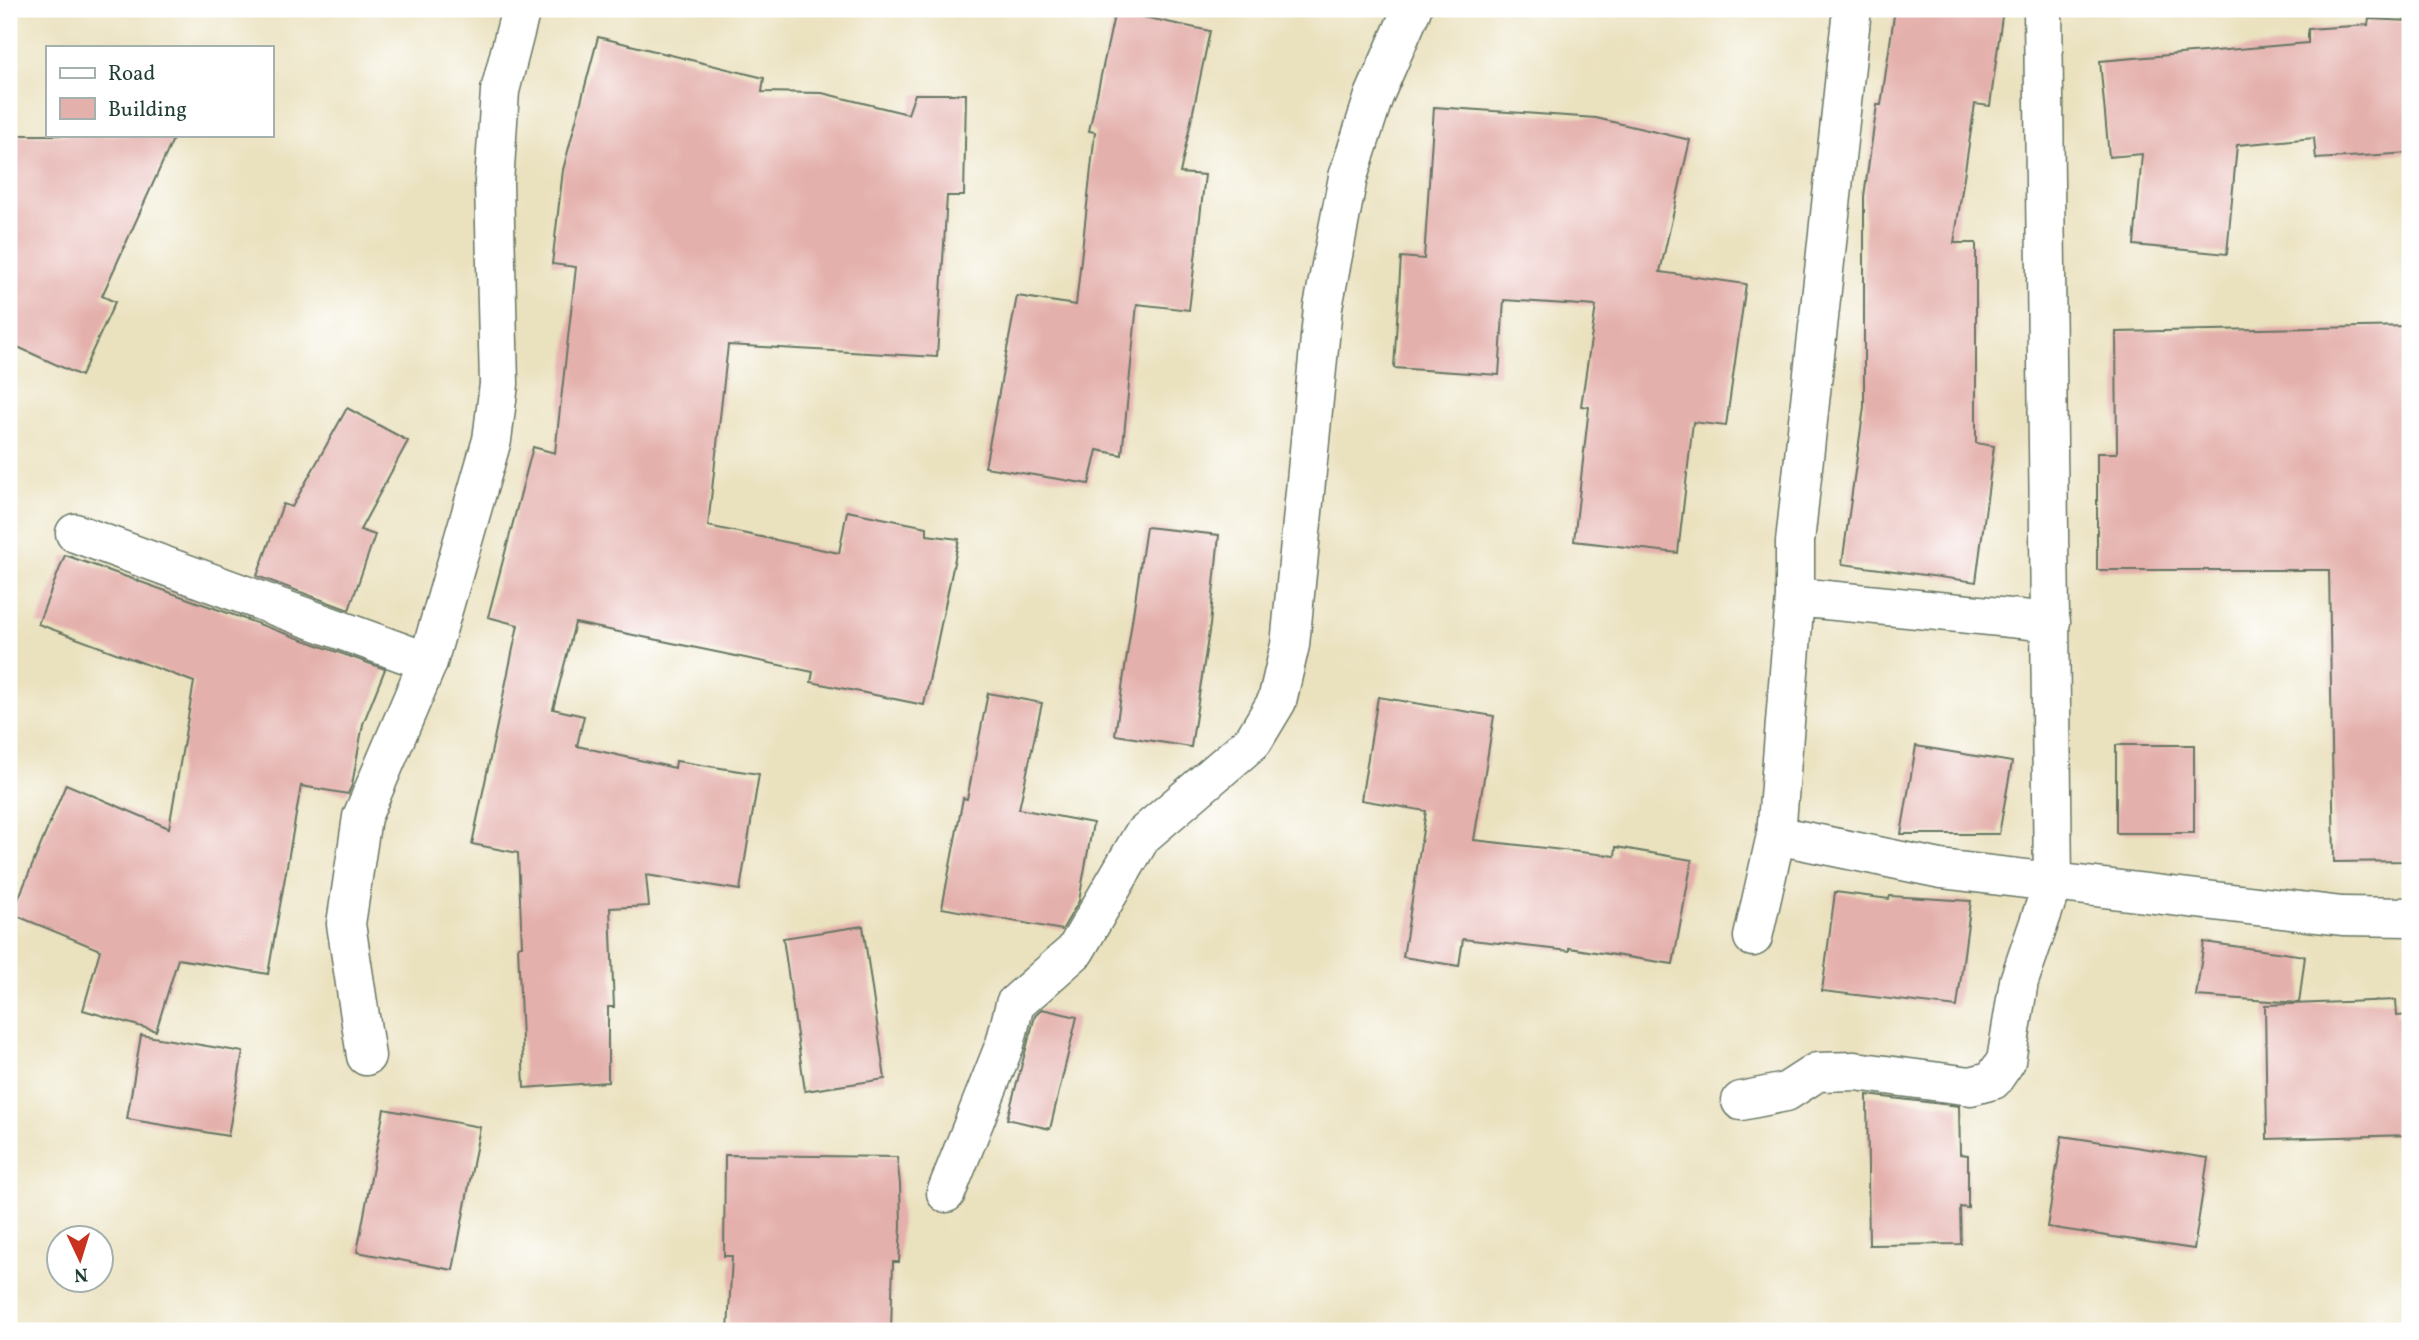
<svg xmlns="http://www.w3.org/2000/svg" width="2419" height="1340" font-family="Vollkorn,serif">
  <style>
    .building { fill: #e4b0ac }
    .lines { fill: none; stroke-linecap: round; stroke-linejoin: round }
    .minor-casing { stroke: #667664; stroke-width: 41 }
    .minor { stroke: #fff; stroke-width: 38 }
  </style>
  <rect width="100%" height="100%" fill="#fff"/>
  <filter id="ink" filterUnits="userSpaceOnUse"><feTurbulence type="fractalNoise" baseFrequency=".0143" numOctaves="2"/><feDisplacementMap in="SourceGraphic" scale="14" xChannelSelector="R" yChannelSelector="G"/><feConvolveMatrix kernelMatrix="1 2 1 2 8 2 1 2 1" color-interpolation-filters="sRGB"/></filter>
  <filter id="wash" filterUnits="userSpaceOnUse"><feTurbulence type="fractalNoise" baseFrequency=".00686" numOctaves="4" result="noise"/><feDisplacementMap in="SourceGraphic" scale="28" xChannelSelector="R" yChannelSelector="G"/><feGaussianBlur stdDeviation="1.57" result="paint"/><feColorMatrix in="noise" values="0 0 0 0 0 0 0 0 0 0 0 0 0 0 0 0 0 1.4 0 .05"/><feComposite in="paint" operator="in"/></filter>
  <g filter="url(#wash)">
    <rect width="100%" height="100%" fill="#eae1be"/>
    <g id="blocks">
      <!-- building -->
      <path class="building" d="M 1895,9 L 2003,9 L 1990,106 L 1975,104 L 1954,243 L 1976,243 L 1976,443 L 1994,446 L 1976,582 L 1842,564 L 1864,407 L 1864,196 L 1877,105 L 1881,105 Z
        M 1115,11 L 1210,31 L 1180,173 L 1205,175 L 1189,310 L 1137,304 L 1122,455 L 1097,450 L 1089,484 L 985,467 L 1017,296 L 1076,305 L 1095,132 L 1089,131 Z
        M 2369,19 L 2410,21 L 2410,153 L 2316,159 L 2314,138 L 2237,145 L 2227,254 L 2134,245 L 2142,154 L 2109,157 L 2100,61 L 2308,43 L 2308,29 L 2368,25 Z
        M 598,37 L 764,78 L 762,92 L 822,93 L 908,114 L 915,94 L 966,94 L 964,196 L 947,196 L 937,357 L 728,345 L 708,526 L 839,553 L 847,511 L 927,527 L 927,535 L 959,539 L 924,705 L 811,682 L 813,672 L 575,623 L 553,709 L 584,716 L 577,746 L 675,768 L 676,761 L 759,774 L 740,890 L 646,875 L 649,906 L 610,908 L 614,1007 L 608,1007 L 608,1082 L 524,1088 L 518,946 L 522,946 L 518,853 L 472,844 L 518,625 L 488,617 L 533,447 L 555,453 L 576,267 L 552,264 L 563,170 Z
        M 1434,107 L 1596,118 L 1690,140 L 1660,272 L 1746,284 L 1726,426 L 1693,422 L 1678,553 L 1574,541 L 1589,407 L 1581,406 L 1596,306 L 1504,300 L 1499,375 L 1394,368 L 1401,257 L 1424,259 Z
        M 9,135 L 175,135 L 102,296 L 115,302 L 81,376 L 9,343 Z
        M 2410,326 L 2410,861 L 2334,862 L 2329,570 L 2097,570 L 2097,453 L 2117,453 L 2116,332 Z
        M 347,408 L 408,441 L 360,530 L 375,535 L 349,610 L 257,576 L 283,504 L 292,507 Z
        M 1146,527 L 1219,535 L 1210,625 L 1191,747 L 1115,735 Z
        M 65,555 L 385,669 L 363,724 L 352,785 L 348,794 L 301,786 L 268,974 L 178,959 L 156,1031 L 83,1010 L 100,950 L 12,914 L 66,784 L 169,828 L 194,682 L 38,624 Z
        M 988,693 L 1042,703 L 1019,809 L 1093,823 L 1079,901 L 1062,930 L 942,908 L 963,798 L 967,799 Z
        M 1378,697 L 1494,716 L 1474,840 L 1615,856 L 1616,847 L 1692,860 L 1673,964 L 1569,948 L 1569,951 L 1463,939 L 1459,966 L 1403,957 L 1426,811 L 1361,800 Z
        M 2116,745 L 2194,745 L 2194,833 L 2116,833 Z
        M 1916,746 L 2012,762 L 1999,834 L 1901,834 Z
        M 1835,892 L 1889,899 L 1890,896 L 1971,901 L 1957,1007 L 1822,991 Z
        M 863,926 L 885,1079 L 805,1091 L 783,938 Z
        M 2204,942 L 2305,956 L 2299,1003 L 2196,996 Z
        M 2396,1000 L 2397,1016 L 2410,1015 L 2410,1135 L 2267,1139 L 2265,1005 Z
        M 1042,1009 L 1077,1017 L 1050,1129 L 1007,1119 L 1035,1016 Z
        M 141,1035 L 243,1052 L 228,1136 L 127,1119 Z
        M 1867,1095 L 1959,1106 L 1960,1154 L 1968,1155 L 1968,1208 L 1960,1207 L 1961,1244 L 1869,1245 Z
        M 384,1109 L 480,1127 L 453,1270 L 357,1252 Z
        M 2062,1136 L 2208,1158 L 2194,1249 L 2047,1227 Z
        M 725,1155 L 897,1157 L 900,1184 L 901,1226 L 899,1262 L 893,1262 L 891,1331 L 728,1331 L 732,1256 L 724,1256 Z"/>
    </g>
  </g>
  <g filter="url(#ink)">
    <use href="#blocks" fill-opacity="0" stroke="#667664" stroke-width="2"/>
    <g class="lines">
      <!-- minor casing -->
      <g class="minor-casing">
        <path id="minor" d="M 75,533 L 428,662
          M 1795,597 L 2051,622
          M 1776,835 L 1941,869 L 2342,916 L 2410,917
          M 1753,937 L 1776,835 L 1795,597 L 1795,542 L 1852,9
          M 366,1056 L 346,924 L 362,817 L 428,662 L 492,440 L 499,384 L 494,183 L 500,91 L 521,9
          M 1741,1101 L 1786,1092 L 1817,1072 L 1855,1071 L 1971,1086 L 1993,1080 L 2006,1061 L 2019,981 L 2053,882 L 2043,9
          M 946,1193 L 1005,1044 L 1015,1004 L 1075,951 L 1142,836 L 1253,741 L 1277,701 L 1290,645 L 1323,307 L 1348,177 L 1374,96 L 1412,9"/>
      </g>
      <!-- minor -->
      <use href="#minor" class="minor"/>
    </g>
  </g>
  <!-- margin -->
  <rect width="2419" height="1340" fill="none" stroke="#fff" stroke-width="35"/>
  <!-- legend -->
  <rect x="46" y="46" width="228" height="91" fill="#ffffff" stroke="#a5b1ae" stroke-width="2"/>
  <rect x="60" y="68" width="35" height="10" fill="#ffffff" stroke="#a5b1ae" stroke-width="2"/>
  <text x="108" y="80" font-size="21" fill="#1f3d34">Road</text>
  <rect x="60" y="98" width="35" height="21" fill="#e4b0ac" stroke="#a5b1ae" stroke-width="2"/>
  <text x="108" y="116" font-size="21" fill="#1f3d34">Building</text>
  <!-- north arrow -->
  <g transform="translate(80 1259) rotate(176)"><circle r="33" fill="#ffffff" stroke="#a5b1ae" stroke-width="2"/>
  <path d="M0-5L12 26L0 18L-12 26Z" fill="#c8321e"/>
  <text y="-10" font-size="19" font-weight="bold" text-anchor="middle" fill="#1f3d34">N</text>
  </g>
</svg>
